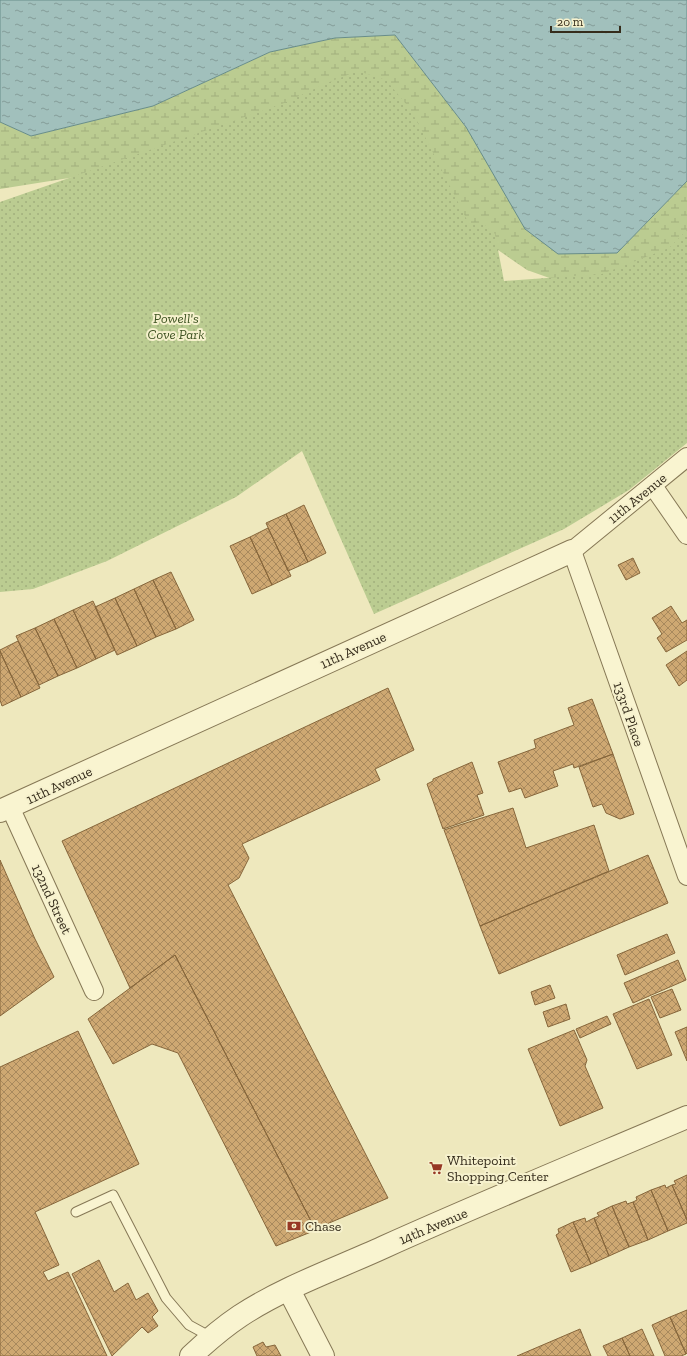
<svg xmlns="http://www.w3.org/2000/svg" width="687" height="1356" font-family="'Zilla Slab',serif">
  <style>
    .wetland { fill: url(#wetland-marsh) }
    .park { fill: url(#park-dots) }
    .water { fill: url(#water-ripples); stroke: #688d8a }
    .building { fill: url(#building-cross-hatch); stroke: #86663b }
    .lines { fill: none; stroke-linecap: round; stroke-linejoin: round }
    .service-casing { stroke: #867856; stroke-width: 11 }
    .minor-casing { stroke: #867856; stroke-width: 20 }
    .tertiary-casing { stroke: #867856; stroke-width: 24 }
    .service { stroke: #f9f4d0; stroke-width: 9 }
    .minor { stroke: #f9f4d0; stroke-width: 18 }
    .tertiary { stroke: #f9f4d0; stroke-width: 22 }
    .labels { text-anchor: middle; stroke-width: 4; stroke-linejoin: round; paint-order: stroke }
    .park-label { font-size: 14px; font-style: italic; fill: #3d5221; stroke: #f6f1cd }
    .street-label { font-size: 14px; fill: #352c1b; stroke: #f6f1cd }
    .poi-label { font-size: 14px; fill: #352c1b; stroke: #f6f1cd; text-anchor: start }
  </style>
  <defs>
    <pattern id="wetland-marsh" width="20" height="14" patternUnits="userSpaceOnUse"><rect width="20" height="14" fill="#bbcc91"/><path d="M1 5h8M5 5V1M11 12h8M15 12V8" fill="none" stroke="#a1af7c"/></pattern>
    <pattern id="park-dots" width="8" height="8" patternUnits="userSpaceOnUse"><rect width="8" height="8" fill="#bbcc91"/><path d="M2 2h.1M6 6h.1" fill="none" stroke="#a1af7c" stroke-width="1.8" stroke-linecap="round"/></pattern>
    <pattern id="water-ripples" width="26" height="14" patternUnits="userSpaceOnUse"><rect width="26" height="14" fill="#a1c0bc"/><path d="M2 4q2-2 4 0t4 0M15 11q2-2 4 0t4 0" fill="none" stroke="#849c98"/></pattern>
    <pattern id="building-cross-hatch" width="8" height="8" patternUnits="userSpaceOnUse"><rect width="8" height="8" fill="#cea872"/><path d="M0 0l8 8M0 8l8-8" fill="none" stroke="#a8895d"/></pattern>
  </defs>
  <rect width="100%" height="100%" fill="#eee8bd"/>
  <!-- wetland -->
  <path class="wetland" d="M 395,35 L 466,127 L 617,253 L 687,181 L 687,251 L 586,291 L 527,270 L 485,241 L 113,171 L 0,189 L 0,122 L 31,136 L 153,106 L 270,52 L 335,38 Z"/>
  <!-- park -->
  <path class="park" d="M 358,71 L 386,80 L 406,104 L 417,121 L 469,224 L 483,223 L 495,234 L 504,281 L 602,274 L 669,248 L 687,230 L 687,443 L 629,490 L 564,529 L 374,614 L 302,451 L 236,497 L 107,561 L 33,589 L 0,592 L 0,202 L 282,104 L 327,83 Z"/>
  <!-- water -->
  <path class="water" d="M 0,0 L 687,0 L 687,181 L 617,253 L 558,254 L 525,229 L 466,127 L 395,35 L 335,38 L 270,52 L 153,106 L 31,136 L 0,122 Z"/>
  <!-- building -->
  <path class="building" d="M 304,505 L 326,553 L 308,562 L 286,514 Z
    M 286,514 L 308,562 L 288,571 L 266,523 Z
    M 268,528 L 291,576 L 272,585 L 250,537 Z
    M 250,537 L 272,585 L 252,594 L 230,546 Z
    M 633,558 L 640,573 L 626,580 L 618,565 Z
    M 171,572 L 194,620 L 176,629 L 153,580 Z
    M 153,580 L 176,629 L 156,637 L 134,589 Z
    M 134,589 L 156,637 L 137,646 L 115,598 Z
    M 115,598 L 137,646 L 117,655 L 95,607 Z
    M 93,601 L 115,650 L 96,659 L 73,610 Z
    M 671,606 L 682,623 L 687,620 L 687,640 L 666,652 L 657,638 L 662,634 L 652,618 Z
    M 73,610 L 96,659 L 77,668 L 54,619 Z
    M 54,619 L 77,668 L 58,676 L 35,628 Z
    M 35,628 L 58,676 L 39,685 L 16,636 Z
    M 18,641 L 40,688 L 21,697 L 0,651 L 0,650 Z
    M 0,651 L 21,697 L 2,706 L 0,700 Z
    M 687,651 L 687,680 L 679,686 L 666,665 Z
    M 388,688 L 414,750 L 375,769 L 380,780 L 242,844 L 249,858 L 239,878 L 228,885 L 388,1198 L 315,1229 L 175,955 L 130,988 L 62,841 Z
    M 592,699 L 613,754 L 574,768 L 573,764 L 553,771 L 558,786 L 525,798 L 521,788 L 509,792 L 498,762 L 536,748 L 534,740 L 574,725 L 568,708 Z
    M 613,754 L 634,814 L 620,819 L 606,813 L 602,804 L 593,807 L 579,767 Z
    M 472,762 L 483,793 L 477,795 L 484,815 L 443,829 L 427,784 L 433,781 L 433,779 Z
    M 513,808 L 526,848 L 594,825 L 609,871 L 480,926 L 444,830 Z
    M 648,855 L 668,903 L 499,974 L 480,926 Z
    M 0,860 L 35,939 L 54,977 L 0,1016 Z
    M 667,934 L 675,953 L 625,975 L 617,955 Z
    M 175,955 L 315,1229 L 316,1230 L 276,1246 L 178,1053 L 152,1044 L 113,1064 L 88,1019 Z
    M 678,960 L 686,980 L 633,1003 L 624,983 Z
    M 550,985 L 555,998 L 535,1005 L 531,992 Z
    M 672,989 L 681,1010 L 660,1018 L 651,997 Z
    M 649,999 L 672,1055 L 637,1069 L 613,1014 Z
    M 566,1004 L 570,1019 L 548,1027 L 543,1012 Z
    M 607,1016 L 611,1024 L 580,1038 L 576,1029 Z
    M 687,1027 L 687,1061 L 675,1032 Z
    M 574,1030 L 587,1060 L 585,1066 L 603,1108 L 560,1126 L 528,1049 Z
    M 78,1031 L 139,1164 L 35,1212 L 59,1265 L 43,1272 L 48,1281 L 68,1272 L 107,1356 L 0,1356 L 0,1067 Z
    M 687,1175 L 687,1220 L 672,1185 L 676,1184 L 674,1181 Z
    M 665,1185 L 666,1188 L 672,1185 L 687,1220 L 687,1223 L 668,1231 L 651,1190 Z
    M 651,1190 L 668,1231 L 648,1240 L 633,1202 L 637,1200 L 636,1197 Z
    M 626,1201 L 627,1204 L 633,1202 L 648,1240 L 629,1247 L 612,1206 Z
    M 612,1206 L 629,1247 L 609,1256 L 594,1218 L 599,1216 L 597,1213 Z
    M 585,1218 L 586,1222 L 594,1218 L 609,1256 L 591,1264 L 573,1222 Z
    M 573,1222 L 591,1264 L 571,1272 L 556,1235 L 559,1233 L 558,1229 Z
    M 99,1260 L 114,1292 L 128,1283 L 136,1300 L 148,1293 L 158,1311 L 152,1317 L 158,1326 L 148,1333 L 142,1327 L 112,1356 L 72,1274 Z
    M 687,1310 L 687,1353 L 686,1354 L 670,1317 Z
    M 670,1317 L 686,1354 L 681,1356 L 665,1356 L 652,1325 Z
    M 580,1329 L 591,1356 L 517,1356 Z
    M 642,1329 L 654,1356 L 630,1356 L 622,1338 Z
    M 622,1338 L 630,1356 L 608,1356 L 603,1346 Z
    M 263,1342 L 266,1347 L 275,1345 L 281,1356 L 257,1356 L 253,1347 Z"/>
  <g class="lines">
    <!-- service casing -->
    <g class="service-casing">
      <path id="service" d="M 76,1212 L 113,1195 L 166,1298 L 189,1325 L 211,1337"/>
    </g>
    <!-- minor casing -->
    <g class="minor-casing">
      <path id="minor" d="M 687,457 L 572,551 L 687,876
        M 653,486 L 687,535
        M 10,807 L 94,991"/>
    </g>
    <!-- tertiary casing -->
    <g class="tertiary-casing">
      <path id="tertiary" d="M 0,811 L 572,551
        M 289,1290 L 323,1356
        M 191,1356 C 206,1342 222,1328 240,1316 C 284,1287 336,1269 384,1247 C 484,1202 586,1160 687,1117"/>
    </g>
    <!-- service -->
    <use href="#service" class="service"/>
    <!-- minor -->
    <use href="#minor" class="minor"/>
    <!-- tertiary -->
    <use href="#tertiary" class="tertiary"/>
  </g>
  <!-- icons -->
  <defs>
    <g id="supermarket-bare" transform="scale(1.08)"><path d="M-6-5.5h2.5l.6 2H6L4.5 2H-2.5L-4.4-4H-6ZM-1.5 3.2a1.3 1.3 0 1 0 .1 0ZM3 3.2a1.3 1.3 0 1 0 .1 0Z" fill="#973825" stroke="#f6f1cd" stroke-width="2.5" paint-order="stroke"/></g>
    <g id="bank-bare" transform="scale(1.08)"><path d="M-6-4H6V4H-6ZM0-2.3a2.3 2.3 0 1 0 0 4.6a2.3 2.3 0 1 0 0-4.6Z" fill="#973825" stroke="#f6f1cd" stroke-width="2.5" paint-order="stroke"/></g>
  </defs>
  <g fill-rule="evenodd">
    <use href="#supermarket-bare" x="436" y="1168"/>
    <use href="#bank-bare" x="294" y="1226"/>
  </g>
  <g class="labels">
    <!-- park labels -->
    <g class="park-label">
      <text x="176" y="323">Powell's<tspan x="176" dy="16">Cove Park</tspan></text>
    </g>
    <!-- street labels -->
    <g class="street-label">
      <text transform="translate(637 498) rotate(-39)" y="5">11th Avenue</text>
      <text transform="translate(353 650) rotate(-24)" y="5">11th Avenue</text>
      <text transform="translate(629 714) rotate(71)" y="5">133rd Place</text>
      <text transform="translate(59 785) rotate(-25)" y="5">11th Avenue</text>
      <text transform="translate(52 899) rotate(65)" y="5">132nd Street</text>
      <text transform="translate(433 1226) rotate(-23)" y="5">14th Avenue</text>
    </g>
    <!-- poi labels -->
    <g class="poi-label">
      <text x="447" y="1165">Whitepoint<tspan x="447" dy="16">Shopping Center</tspan></text>
      <text x="305" y="1231">Chase</text>
    </g>
  </g>
  <!-- scale -->
  <path d="M551 26v6h69v-6" fill="none" stroke="#352c1b" stroke-width="2"/>
  <text x="557" y="26" font-size="12" fill="#352c1b" stroke="#f6f1cd" stroke-width="3" paint-order="stroke">20 m</text>
</svg>
